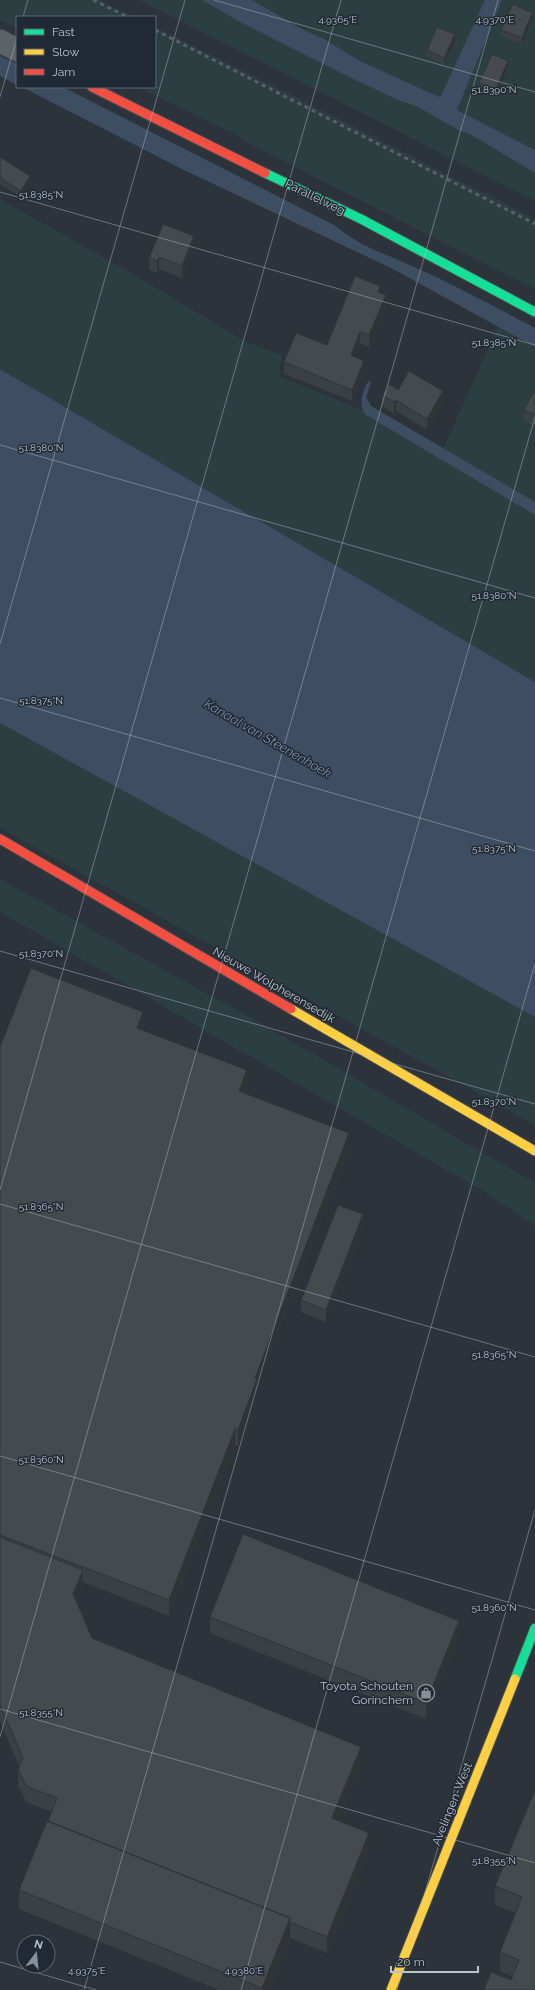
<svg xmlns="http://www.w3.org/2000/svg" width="535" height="1990" font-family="Raleway,sans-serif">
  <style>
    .green { fill: #2b3e40 }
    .water { fill: #3e4e62 }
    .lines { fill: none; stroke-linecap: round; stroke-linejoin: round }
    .street-casing { stroke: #4b4f54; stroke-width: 24 }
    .fast-casing { stroke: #4b4f54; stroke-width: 11 }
    .slow-casing { stroke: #4b4f54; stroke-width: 11 }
    .jam-casing { stroke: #4b4f54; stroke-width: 11 }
    .street { stroke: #5d6268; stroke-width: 22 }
    .fast { stroke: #16e098; stroke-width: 9 }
    .slow { stroke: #ffcf43; stroke-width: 9 }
    .jam { stroke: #f24e42; stroke-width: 9 }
    .rail { stroke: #5c6066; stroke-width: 3; stroke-dasharray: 4 4; stroke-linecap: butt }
    .wall { fill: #3b4044 }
    .shaded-wall { fill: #303437 }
    .building { fill: #454a4f; stroke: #303437 }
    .ticks { fill: none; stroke: #b8c0c9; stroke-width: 1; stroke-opacity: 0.45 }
    .labels { text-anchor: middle; stroke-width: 3; stroke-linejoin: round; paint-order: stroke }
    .street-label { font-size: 12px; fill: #b8c0c9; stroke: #212934 }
    .poi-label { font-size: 12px; fill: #b8c0c9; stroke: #212934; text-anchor: end }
    .water-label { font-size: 13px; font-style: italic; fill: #7c91aa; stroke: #212934 }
    .ticks-label { font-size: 10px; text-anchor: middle; fill: #b8c0c9; stroke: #212934; stroke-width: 3; stroke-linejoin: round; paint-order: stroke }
  </style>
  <rect width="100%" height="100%" fill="#2d333a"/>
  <!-- green -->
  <path class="green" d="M 0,0 L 100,0 L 134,17 L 17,17 L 17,28 L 0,20 Z
    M 139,0 L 202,0 L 351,78 L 400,101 L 416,106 L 460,131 L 468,133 L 535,173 L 535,201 Z
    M 252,0 L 535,0 L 535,150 L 360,61 L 324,39 L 304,30 Z
    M 155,27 L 304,101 L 535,219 L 535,289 L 247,143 L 237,135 L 138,87 L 155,87 Z
    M 0,199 L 128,271 L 248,343 L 282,355 L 279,376 L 362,410 L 366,415 L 535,515 L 535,682 L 0,369 Z
    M 498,327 L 535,347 L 535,502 L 443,449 Z
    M 0,723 L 535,1017 L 535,1125 L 0,828 Z
    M 0,879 L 255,1020 L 535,1183 L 535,1226 L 483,1191 L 0,912 Z"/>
  <!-- water -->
  <path class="water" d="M 202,0 L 252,0 L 304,30 L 324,39 L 360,61 L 439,97 L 441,96 L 485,0 L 502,0 L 457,110 L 535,150 L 535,173 L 468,133 L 460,131 L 416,106 L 400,101 L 351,78 L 242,23 Z
    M 0,56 L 17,64 L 17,85 L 0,76 Z
    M 22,87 L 63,87 L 336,226 C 363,249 383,252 414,267 C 455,285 495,307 535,328 L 535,347 L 393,269 L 184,170 Z
    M 0,369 L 535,682 L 535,1017 L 0,723 Z
    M 369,381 L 371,383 L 366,397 L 371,406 L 535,502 L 535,515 L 366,415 C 358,407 362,389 369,381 Z"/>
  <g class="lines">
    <!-- street casing -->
    <g class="street-casing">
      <path id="street" d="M 0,41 L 17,50"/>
    </g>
    <!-- fast casing -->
    <g class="fast-casing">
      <path id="fast" d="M 265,173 L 361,219 L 535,312
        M 515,1679 L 535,1628"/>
    </g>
    <!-- slow casing -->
    <g class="slow-casing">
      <path id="slow" d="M 291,1009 L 535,1151
        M 391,1990 L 515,1679"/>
    </g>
    <!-- jam casing -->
    <g class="jam-casing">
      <path id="jam" d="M 92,87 L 265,173
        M 0,839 L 291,1009"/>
    </g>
    <!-- street -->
    <use href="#street" class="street"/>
    <!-- fast -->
    <use href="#fast" class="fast"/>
    <!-- slow -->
    <use href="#slow" class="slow"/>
    <!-- jam -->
    <use href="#jam" class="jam"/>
    <!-- rail -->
    <path class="rail" d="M 93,0 L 128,17
      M 155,30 L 535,224"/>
  </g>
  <!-- wall -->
  <path class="wall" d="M 532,19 L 522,44 L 501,36 L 501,30 Z
    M 455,41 L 444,64 L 427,56 L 427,50 Z
    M 508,68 L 495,97 L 479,90 L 479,83 Z
    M 0,157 L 30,183 L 21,197 L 0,184 Z
    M 194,248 L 182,278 L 159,269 L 157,273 L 149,270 L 149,258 Z
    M 386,307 L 369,347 L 360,343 L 355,357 L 364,372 L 352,401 L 284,374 L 284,362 L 327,345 Z
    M 535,389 L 535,427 L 524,421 L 524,410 Z
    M 398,390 L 443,403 L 427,430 L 396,411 L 394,414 L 382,406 L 382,395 Z
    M 143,1028 L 142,1030 L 247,1086 L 245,1093 L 349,1149 L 257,1388 L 257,1395 L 238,1446 L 235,1445 L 169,1616 L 83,1582 L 83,1586 L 77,1601 L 92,1638 L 361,1763 L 338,1820 L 369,1849 L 327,1953 L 290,1938 L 269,1990 L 219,1990 L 19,1909 L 19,1890 L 52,1812 L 26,1802 L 18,1785 L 18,1769 L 19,1766 L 0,1721 L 0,1047 Z
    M 363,1226 L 326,1322 L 301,1312 L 301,1300 Z
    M 210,1617 L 459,1637 L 426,1719 L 210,1633 Z
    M 535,1790 L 535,1990 L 511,1980 L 512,1976 L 500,1971 L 500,1952 L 516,1913 L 495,1905 L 495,1886 Z"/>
  <!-- shaded-wall -->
  <path class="shaded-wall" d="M 532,13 L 532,19 L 522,44 L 522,38 Z
    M 455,34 L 455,41 L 444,64 L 444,58 Z
    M 508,61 L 508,68 L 495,97 L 495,91 Z
    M 30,176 L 30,183 L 21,197 L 21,191 Z
    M 194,236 L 194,248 L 182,278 L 182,266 Z
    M 159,257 L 159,269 L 157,273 L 157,261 Z
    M 380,286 L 380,298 L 378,292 Z
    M 386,295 L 386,307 L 369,347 L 369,335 Z
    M 360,332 L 360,343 L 351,367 L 351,355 Z
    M 364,361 L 364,372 L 352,401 L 352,390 Z
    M 443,391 L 443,403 L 427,430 L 427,419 Z
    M 396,400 L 396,411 L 394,414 L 394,402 Z
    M 143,1012 L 143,1028 L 137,1044 L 137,1028 Z
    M 247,1070 L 247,1086 L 239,1107 L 239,1091 Z
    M 349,1133 L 349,1149 L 257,1388 L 257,1395 L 238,1446 L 238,1430 L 255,1378 Z
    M 363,1214 L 363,1226 L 326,1322 L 326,1310 Z
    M 235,1429 L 235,1445 L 169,1616 L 169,1600 Z
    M 83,1570 L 83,1586 L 73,1610 L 73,1594 Z
    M 459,1621 L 459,1637 L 426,1719 L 426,1703 Z
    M 361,1747 L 361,1763 L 332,1834 L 332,1818 Z
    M 369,1833 L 369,1849 L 327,1953 L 327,1937 Z
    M 290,1918 L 290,1937 L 269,1990 L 262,1990 L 262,1988 Z"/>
  <!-- building -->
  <path class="building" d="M 513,4 L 532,13 L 522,38 L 501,30 Z
    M 437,27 L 455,34 L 444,58 L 427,50 Z
    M 492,54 L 508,61 L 495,91 L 479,83 Z
    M 0,157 L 30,176 L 21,191 L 0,178 Z
    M 163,224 L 194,236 L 182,266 L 159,257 L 157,261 L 149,258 Z
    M 355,276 L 380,286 L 378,292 L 386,295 L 369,335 L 360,332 L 351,355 L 364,361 L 352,390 L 284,362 L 296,333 L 327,345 Z
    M 409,371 L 443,391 L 427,419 L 396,400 L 394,402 L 382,395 L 389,384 L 398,390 Z
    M 535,389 L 535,415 L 524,410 Z
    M 31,968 L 143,1012 L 137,1028 L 247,1070 L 239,1091 L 349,1133 L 255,1378 L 257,1379 L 238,1430 L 235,1429 L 169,1600 L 0,1535 L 0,1047 Z
    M 338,1205 L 363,1214 L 326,1310 L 301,1300 Z
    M 243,1534 L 459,1621 L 426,1703 L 210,1617 Z
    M 0,1537 L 83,1570 L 73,1594 L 92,1638 L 361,1747 L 332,1818 L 369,1833 L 327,1937 L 290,1922 L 290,1918 L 48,1821 L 57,1798 L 26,1786 L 18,1769 L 23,1758 L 0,1705 Z
    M 535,1790 L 535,1990 L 484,1990 L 491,1972 L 511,1980 L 519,1960 L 500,1952 L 522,1897 L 495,1886 Z
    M 47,1821 L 290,1918 L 262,1988 L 19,1890 Z"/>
  <!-- ticks -->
  <path class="ticks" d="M 214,0 L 535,92M 23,17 L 28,0M 0,97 L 17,38M 0,192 L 535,345M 0,445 L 535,598M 0,644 L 185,0M 0,698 L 535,851M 0,951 L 535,1104M 0,1190 L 341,0M 0,1204 L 535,1357M 0,1456 L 535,1610M 0,1709 L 535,1863M 0,1737 L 498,0M 0,1962 L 96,1990M 84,1990 L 535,417M 241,1990 L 535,964M 397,1990 L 535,1510"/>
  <!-- icons -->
  <defs>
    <g id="shop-ring" transform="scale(0.9)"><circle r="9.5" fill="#212934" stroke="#878f97" stroke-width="1.5"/><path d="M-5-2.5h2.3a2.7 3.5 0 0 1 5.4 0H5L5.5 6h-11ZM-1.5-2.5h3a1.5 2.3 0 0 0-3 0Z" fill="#878f97"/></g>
  </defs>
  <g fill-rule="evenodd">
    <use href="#shop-ring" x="426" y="1693"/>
  </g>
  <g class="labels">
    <!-- street labels -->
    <g class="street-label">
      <text transform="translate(315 197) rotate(26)" y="4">Parallelweg</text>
      <text transform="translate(274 985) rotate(30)" y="4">Nieuwe Wolpherensedijk</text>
      <text transform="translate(452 1804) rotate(-68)" y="4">Avelingen-West</text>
    </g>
    <!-- poi labels -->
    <g class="poi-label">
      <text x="413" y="1690">Toyota Schouten<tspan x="413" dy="14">Gorinchem</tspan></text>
    </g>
    <!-- water labels -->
    <g class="water-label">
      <text transform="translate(268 738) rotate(30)" y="5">Kanaal van Steenenhoek</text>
    </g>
  </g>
  <g class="ticks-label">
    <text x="338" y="23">4.9365°E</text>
    <text x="495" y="23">4.9370°E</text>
    <text x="494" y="93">51.8390°N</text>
    <text x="41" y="198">51.8385°N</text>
    <text x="494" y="346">51.8385°N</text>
    <text x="41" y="451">51.8380°N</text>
    <text x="494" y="599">51.8380°N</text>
    <text x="41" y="704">51.8375°N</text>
    <text x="494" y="852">51.8375°N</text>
    <text x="41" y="957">51.8370°N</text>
    <text x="494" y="1105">51.8370°N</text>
    <text x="41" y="1210">51.8365°N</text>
    <text x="494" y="1358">51.8365°N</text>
    <text x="41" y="1463">51.8360°N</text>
    <text x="494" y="1611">51.8360°N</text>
    <text x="41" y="1716">51.8355°N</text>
    <text x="494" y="1864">51.8355°N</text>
    <text x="87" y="1974">4.9375°E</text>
    <text x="244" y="1974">4.9380°E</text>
  </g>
  <!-- legend -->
  <rect x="16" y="16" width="140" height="72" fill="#212934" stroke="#5d6570"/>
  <rect x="24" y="29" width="20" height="6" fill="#16e098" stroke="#5d6570"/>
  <text x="52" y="36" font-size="12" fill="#b8c0c9">Fast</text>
  <rect x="24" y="49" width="20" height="6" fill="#ffcf43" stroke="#5d6570"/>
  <text x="52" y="56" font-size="12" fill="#b8c0c9">Slow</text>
  <rect x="24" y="69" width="20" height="6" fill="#f24e42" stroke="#5d6570"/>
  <text x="52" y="76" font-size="12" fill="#b8c0c9">Jam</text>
  <!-- north arrow -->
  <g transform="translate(36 1954) rotate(16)"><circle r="19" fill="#212934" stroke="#5d6570"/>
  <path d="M0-3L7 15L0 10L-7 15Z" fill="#878f97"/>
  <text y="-6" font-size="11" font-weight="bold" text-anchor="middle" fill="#b8c0c9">N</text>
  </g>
  <!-- scale -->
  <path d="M391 1966v6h87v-6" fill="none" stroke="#b8c0c9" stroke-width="2"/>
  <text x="397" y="1966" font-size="12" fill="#b8c0c9" stroke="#212934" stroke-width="3" paint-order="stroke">20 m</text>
</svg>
